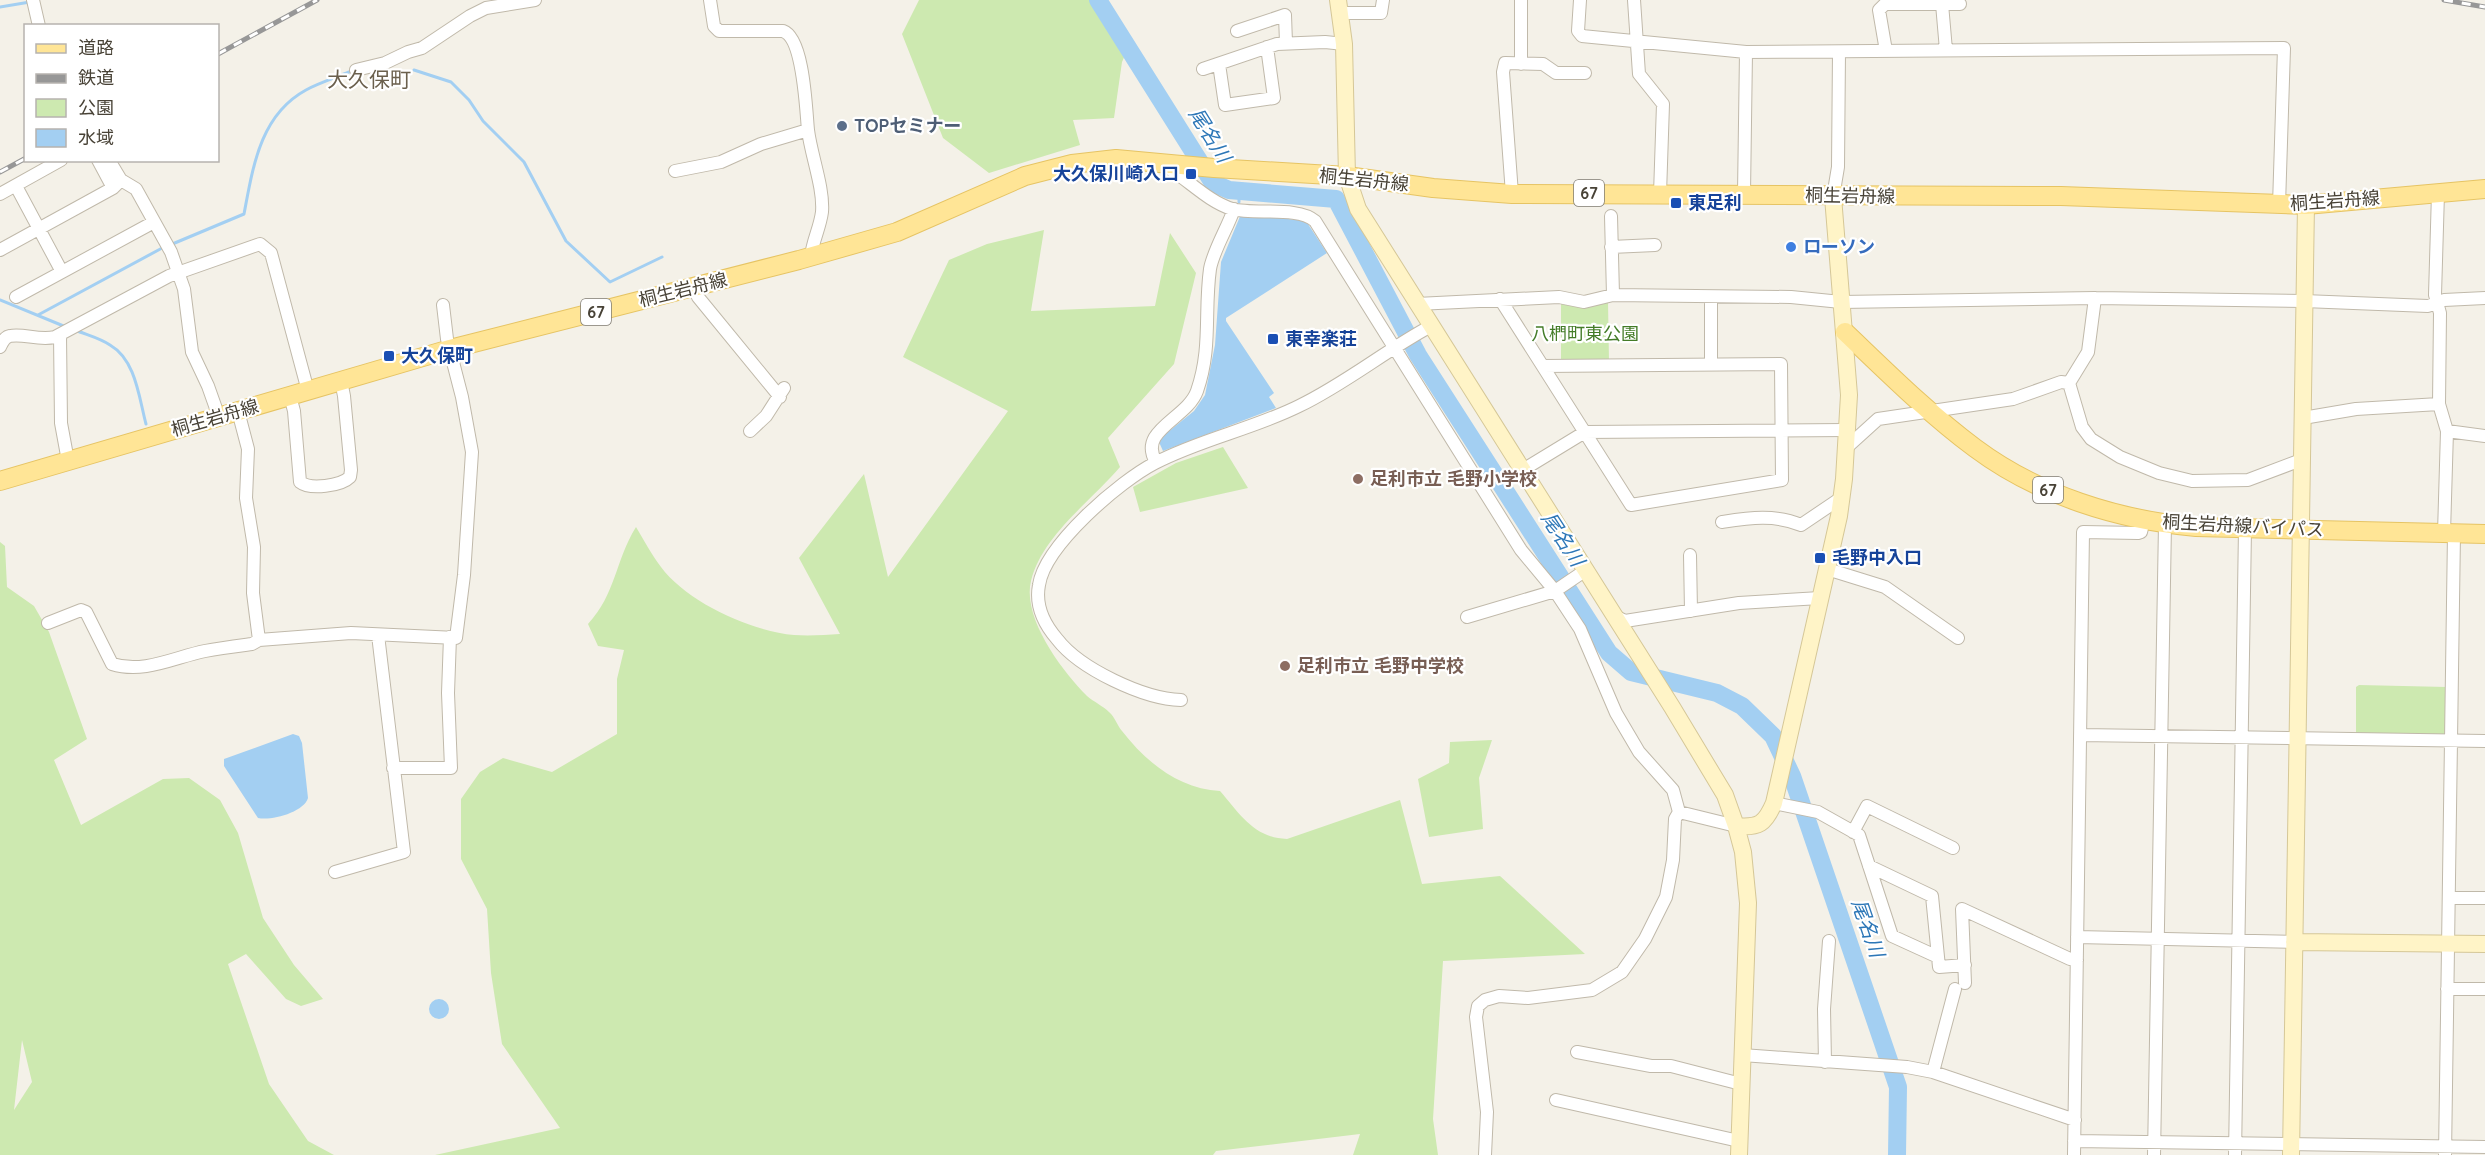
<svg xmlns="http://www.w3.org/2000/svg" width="2485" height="1155" font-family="Quicksand,'Noto Sans JP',sans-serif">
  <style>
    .green { fill: #cde9b0; fill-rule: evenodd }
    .water { fill: #a3cff2 }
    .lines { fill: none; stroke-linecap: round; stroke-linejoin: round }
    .stream { stroke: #a3cff2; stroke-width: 3 }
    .river { stroke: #a3cff2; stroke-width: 18 }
    .street-casing { stroke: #c0b9aa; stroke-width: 14 }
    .secondary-casing { stroke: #d5c797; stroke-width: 18 }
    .primary-casing { stroke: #e6c464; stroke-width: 20 }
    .street { stroke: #fff; stroke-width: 12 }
    .secondary { stroke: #fff4c7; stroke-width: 16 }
    .primary { stroke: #ffe596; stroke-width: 18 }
    .rail-casing { stroke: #979797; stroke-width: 5 }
    .rail { stroke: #fff; stroke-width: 3; stroke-dasharray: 9; stroke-linecap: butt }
    .service-dot { fill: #5c6f8a; stroke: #fff; stroke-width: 2 }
    .transit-dot { fill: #1a4fb4; stroke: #fff; stroke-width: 2 }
    .shop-dot { fill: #3f7fe0; stroke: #fff; stroke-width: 2 }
    .education-dot { fill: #8d6e63; stroke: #fff; stroke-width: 2 }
    .labels { text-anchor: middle; stroke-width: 4.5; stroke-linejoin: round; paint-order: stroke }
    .shield { fill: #fff; stroke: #7f7b72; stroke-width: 1.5 }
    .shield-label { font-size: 16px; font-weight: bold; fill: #484236 }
    .service-label { font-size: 18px; font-weight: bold; fill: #4e5e75; stroke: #fff; text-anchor: start }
    .transit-label { font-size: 18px; font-weight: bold; fill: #164399; stroke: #fff; text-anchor: start }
    .street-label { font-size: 18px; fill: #484236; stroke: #fff }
    .shop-label { font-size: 18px; font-weight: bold; fill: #366cbe; stroke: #fff; text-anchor: start }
    .park-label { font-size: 18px; fill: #447c28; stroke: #fff }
    .education-label { font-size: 18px; font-weight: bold; fill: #785e54; stroke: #fff; text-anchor: start }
    .water-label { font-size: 20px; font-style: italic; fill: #2d77b7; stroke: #fff }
    .quarter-label { font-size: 21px; fill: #6b604d; stroke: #fff }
  </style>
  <rect width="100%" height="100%" fill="#f4f1e8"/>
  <!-- green -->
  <path class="green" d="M 919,0 L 1093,0 L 1126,53 L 1122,62 L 1114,118 L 1073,120 L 1080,145 L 989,173 L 943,138 L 902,34 Z
    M 1044,230 L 1031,311 L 1155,306 L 1170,233 L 1196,273 L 1174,364 L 1108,438 L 1120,467 C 1091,501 1042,536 1031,581 C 1022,618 1062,671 1087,696 C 1094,702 1103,706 1109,712 C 1115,717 1117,725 1122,731 C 1146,762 1179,789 1220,791 C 1240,814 1254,838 1287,839 L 1400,800 L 1422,884 L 1500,876 L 1585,954 L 1443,961 L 1433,1119 L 1438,1155 L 1353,1155 L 1360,1134 L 1216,1151 L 1213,1155 L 435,1155 L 560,1128 L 502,1044 L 491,973 L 487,909 L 461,859 L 461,799 L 480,772 L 503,758 L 552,772 L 617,734 L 617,679 L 624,650 L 598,646 L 588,624 C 616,594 615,561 636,527 C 644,540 651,554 661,567 C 687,602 750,631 794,635 C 809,636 825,635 840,634 L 799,558 L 864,474 L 888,577 L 1008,411 L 903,357 L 949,260 L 987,244 Z
    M 1561,301 L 1608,301 L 1609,362 L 1561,363 Z
    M 1223,447 L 1248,488 L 1140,512 L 1133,487 L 1176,463 Z
    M 0,542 L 5,546 L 7,587 L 34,606 L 49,632 L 87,739 L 54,760 L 81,825 L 163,779 L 189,778 L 220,800 L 238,833 L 263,918 L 294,965 L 323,999 L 301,1006 L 286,999 L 246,954 L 228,964 L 269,1084 L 308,1141 L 334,1155 L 0,1155 ZM 22,1040 L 32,1082 L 14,1110 Z
    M 2359,685 L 2447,687 L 2448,732 L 2443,737 L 2356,733 L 2356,687 Z
    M 1492,740 L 1479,778 L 1483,829 L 1429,837 L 1418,779 L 1449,763 L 1450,742 Z"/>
  <!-- water -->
  <path class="water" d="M 1241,214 L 1306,221 L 1327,253 L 1226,318 L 1226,321 L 1274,393 L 1269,397 L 1276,408 L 1163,451 L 1159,442 L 1163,436 L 1194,411 L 1205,395 L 1215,345 L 1221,262 Z
    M 293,734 L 299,736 L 302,743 L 308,798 C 304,812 272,821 258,818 L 224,766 L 224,759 Z
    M429 1009a10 10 0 1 1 20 0a10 10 0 1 1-20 0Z"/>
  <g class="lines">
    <!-- stream -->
    <path class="stream" d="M 0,7 L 30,2
      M 414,70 L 451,82 L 469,100 L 483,121 L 524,162 L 566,241 L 610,282 L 662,257
      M 1239,202 L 1239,192
      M 170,245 L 244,214 C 253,167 260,115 306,90 C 319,83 335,78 349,72
      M 0,300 L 66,327
      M 38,315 L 164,247
      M 75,330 C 87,335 100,338 110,345 C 136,360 139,398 146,424"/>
    <!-- river -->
    <path class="river" d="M 1098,0 L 1213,183 L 1229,190 L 1336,199 L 1418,355 L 1609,653 L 1631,672 L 1717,693 L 1742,706 L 1773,736 L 1792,776 L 1898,1087 L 1897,1155"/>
    <!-- street casing -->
    <g class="street-casing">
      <path id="street" d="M 33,0 L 39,26
        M 710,0 L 714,26 L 719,31 L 783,31 C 804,38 806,111 808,130 C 811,155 824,188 822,212 C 820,228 812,242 811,257
        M 1521,0 L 1521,64
        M 1580,0 L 1578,31 L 1582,36 L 1746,52 L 2284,48 L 2279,205
        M 1634,0 L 1639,74 L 1663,104 L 1660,194
        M 1942,4 L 1946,50
        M 1339,13 L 1381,13 L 1383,0
        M 1237,31 L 1285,15 L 1286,43
        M 1886,51 L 1879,10 L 1885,4 L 1960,4
        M 1219,64 L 1225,105 L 1274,98 L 1267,47
        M 1203,69 L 1277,44 L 1325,42 L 1344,44
        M 356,70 L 385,63 L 408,52 L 422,48 L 470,16 L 486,8 L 535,0
        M 98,160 L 113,188
        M 109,160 L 121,180 L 136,189 L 171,252 L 184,289 L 192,352 L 208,386 L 219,417
        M 1165,166 C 1188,179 1207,201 1232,209 C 1254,215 1298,206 1315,221 L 1521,550 L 1555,591 L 1580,629 L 1616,713 L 1639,752 L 1673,790 L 1679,812 L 1675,819 L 1673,860 L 1666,897 L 1645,939 L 1622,972 L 1592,990 L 1528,998 L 1499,996 L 1485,1000 L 1478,1006 L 1476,1017 L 1487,1112 L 1485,1155
        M 675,171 L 721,162 L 761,144 L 808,130
        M 16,186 L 62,272
        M 1744,193 L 1746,52
        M 2438,193 L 2435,295 L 2440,313 L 2439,404 L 2447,431 L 2444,533
        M 0,194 L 61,160
        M 1512,194 L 1503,72 L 1505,63 L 1543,64 L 1556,73 L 1585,73
        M 1833,197 L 1838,167 L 1839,52
        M 1611,216 L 1613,295
        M 1611,247 L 1655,245
        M 0,250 L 113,188 L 121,180
        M 694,287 L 698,297 L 780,397
        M 16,297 L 154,222
        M 1711,298 L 1711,364
        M 1500,299 L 1631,505 L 1782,480 L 1781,364 L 1543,366
        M 1417,304 L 1559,297 L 1584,302 L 1613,295 L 1791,297 L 1841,302 L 2095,298 L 2304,301 L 2428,306 L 2444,300 L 2485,298
        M 60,335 L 61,423 L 68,461
        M 0,347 C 2,343 4,337 10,336 C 23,333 39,341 55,337 L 169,276 L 260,244 L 271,253 L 308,391
        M 2069,383 L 2082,427 L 2091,439 L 2120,457 L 2159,473 L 2192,481 L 2248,480 L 2301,460
        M 2069,383 L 2088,352 L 2095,298
        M 290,396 L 294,411 L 300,482 C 310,490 341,486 350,477 L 351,470 L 344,396 L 341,381
        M 238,411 L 248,449 L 246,498 L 254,547 L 253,593 L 259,640
        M 2303,418 L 2356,409 L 2439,404
        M 750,431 L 766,416 L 784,388
        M 2447,431 L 2485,436
        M 1846,448 L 1878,419 L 2013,399 L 2061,382 L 2069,383
        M 1156,462 C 1137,430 1187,419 1197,391 C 1212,348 1204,312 1210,269 C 1213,251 1228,227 1234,209
        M 1521,471 L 1585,432 L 1847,430
        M 1722,522 C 1749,518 1775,514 1801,525 L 1841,498
        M 1690,555 L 1691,611
        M 1827,569 L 1885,587 L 1958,638
        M 1467,617 L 1555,591 L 1586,570
        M 1617,617 L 1625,621 L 1739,603 L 1820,598
        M 48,623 L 81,610 L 86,612 L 112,664 C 144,674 175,657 205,651 C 221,648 237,646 252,644 L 259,640 L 351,633 L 456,638 L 464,575 L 472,452 L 462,397 L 447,339 L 443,305
        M 1181,700 C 1144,699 1080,669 1057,639 C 1044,624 1035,606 1039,585 C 1045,545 1120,481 1155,463 C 1201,439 1253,429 1299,406 C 1345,384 1386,350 1431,326
        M 2080,735 L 2485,741
        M 393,768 L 451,768 L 448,693 L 450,637
        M 1774,803 L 1818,812 L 1859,835 L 1892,936 L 1938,957
        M 1679,812 L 1736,826
        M 1853,832 L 1867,806 L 1953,848
        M 1869,866 L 1932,896 L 1939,967 L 1965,965
        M 335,872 L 404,852 L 378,635
        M 2449,898 L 2485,898
        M 2077,937 L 2294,942
        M 1965,983 L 1962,909 L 2070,959 L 2077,960
        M 2447,989 L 2485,989
        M 1577,1052 L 1651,1066 L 1671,1066 L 1741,1084
        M 1742,1055 L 1907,1067 L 1933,1072 L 2075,1120
        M 1825,1062 L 1824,1009 L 1829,941
        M 1933,1072 L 1955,989
        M 1556,1100 L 1739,1141
        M 2074,1141 L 2485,1147
        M 2074,1155 L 2083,532 L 2138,533 L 2141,532 L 2144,520
        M 2154,1155 L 2165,524
        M 2235,1155 L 2245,529
        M 2445,1155 L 2454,533"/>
    </g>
    <!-- secondary casing -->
    <g class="secondary-casing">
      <path id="secondary" d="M 1338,0 L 1344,44 L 1347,176 L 1358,209 L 1672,707 L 1725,795 L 1736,826 L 1743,852 L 1748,903 L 1739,1155
        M 1736,826 C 1759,828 1765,824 1774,803 L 1839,516 L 1844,479 L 1849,395 L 1833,197
        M 2294,942 L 2485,944
        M 2291,1155 L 2306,205"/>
    </g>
    <!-- primary casing -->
    <g class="primary-casing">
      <path id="primary" d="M 1845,332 C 1887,372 1928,413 1975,448 C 2038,495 2118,520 2196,527 L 2485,534
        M 0,481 L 450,349 L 799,260 L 897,232 L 1025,176 L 1072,164 L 1116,159 L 1214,168 L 1347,176 L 1433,188 L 1512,194 L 2061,196 L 2306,205 L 2485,189"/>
    </g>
    <!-- street -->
    <use href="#street" class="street"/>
    <!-- secondary -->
    <use href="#secondary" class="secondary"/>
    <!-- primary -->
    <use href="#primary" class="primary"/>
    <!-- rail casing -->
    <g class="rail-casing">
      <path id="rail" d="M 2444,0 L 2485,7
        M 218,54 L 317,0
        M 0,172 L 26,158"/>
    </g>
    <!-- rail -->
    <use href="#rail" class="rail"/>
  </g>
  <!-- markers -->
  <circle class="service-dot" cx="842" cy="126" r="6"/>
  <g class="transit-dot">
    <rect x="1185" y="168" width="12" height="12" rx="3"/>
    <rect x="1670" y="197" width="12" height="12" rx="3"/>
    <rect x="1267" y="333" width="12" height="12" rx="3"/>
    <rect x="383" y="350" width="12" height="12" rx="3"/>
    <rect x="1814" y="552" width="12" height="12" rx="3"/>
  </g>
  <circle class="shop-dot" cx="1791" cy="247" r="6"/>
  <g class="education-dot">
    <circle cx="1358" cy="479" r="6"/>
    <circle cx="1285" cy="666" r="6"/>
  </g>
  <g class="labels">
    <!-- shield labels -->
    <g class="shield">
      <rect x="1574" y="180" width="30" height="26" rx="4.5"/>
      <rect x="581" y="299" width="30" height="26" rx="4.5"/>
      <rect x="2033" y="477" width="30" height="26" rx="4.5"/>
    </g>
    <g class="shield-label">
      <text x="1589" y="199">67</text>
      <text x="596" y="318">67</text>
      <text x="2048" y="496">67</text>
    </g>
    <!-- service labels -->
    <g class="service-label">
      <text x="854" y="132">TOPセミナー</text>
    </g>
    <!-- transit labels -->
    <g class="transit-label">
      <text x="1179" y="180" text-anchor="end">大久保川崎入口</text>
      <text x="1688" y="209">東足利</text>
      <text x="1285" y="345">東幸楽荘</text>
      <text x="401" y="362">大久保町</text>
      <text x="1832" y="564">毛野中入口</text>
    </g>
    <!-- street labels -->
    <g class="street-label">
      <text transform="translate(1364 180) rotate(6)" y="6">桐生岩舟線</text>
      <text transform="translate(1850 196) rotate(1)" y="6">桐生岩舟線</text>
      <text transform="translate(2335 201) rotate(-4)" y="6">桐生岩舟線</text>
      <text transform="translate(683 290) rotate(-14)" y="6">桐生岩舟線</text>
      <text transform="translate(215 418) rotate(-16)" y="6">桐生岩舟線</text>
      <text transform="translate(2243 526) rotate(3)" y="6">桐生岩舟線バイパス</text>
    </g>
    <!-- shop labels -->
    <g class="shop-label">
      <text x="1803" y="253">ローソン</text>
    </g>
    <!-- park labels -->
    <g class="park-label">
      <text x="1585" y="340">八椚町東公園</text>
    </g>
    <!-- education labels -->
    <g class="education-label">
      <text x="1370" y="485">足利市立 毛野小学校</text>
      <text x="1297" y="672">足利市立 毛野中学校</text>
    </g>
    <!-- water labels -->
    <g class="water-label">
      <text transform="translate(1210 135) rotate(58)" y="7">尾名川</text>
      <text transform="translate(1563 539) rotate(57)" y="7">尾名川</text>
      <text transform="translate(1868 928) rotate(71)" y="7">尾名川</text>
    </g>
    <!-- quarter labels -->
    <g class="quarter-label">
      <text x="369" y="87">大久保町</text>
    </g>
  </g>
  <!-- legend -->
  <rect x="24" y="24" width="195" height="138" fill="#ffffff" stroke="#b6b3af" stroke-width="1.5"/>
  <rect x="36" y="44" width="30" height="9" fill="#ffe596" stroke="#b6b3af" stroke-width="1.5"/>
  <text x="78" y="54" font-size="18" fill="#484236">道路</text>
  <rect x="36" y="74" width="30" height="9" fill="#979797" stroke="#b6b3af" stroke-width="1.5"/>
  <text x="78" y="84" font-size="18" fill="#484236">鉄道</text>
  <rect x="36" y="99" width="30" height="18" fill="#cde9b0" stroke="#b6b3af" stroke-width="1.5"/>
  <text x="78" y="114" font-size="18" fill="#484236">公園</text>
  <rect x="36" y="129" width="30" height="18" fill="#a3cff2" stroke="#b6b3af" stroke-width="1.5"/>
  <text x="78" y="144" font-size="18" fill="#484236">水域</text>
</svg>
